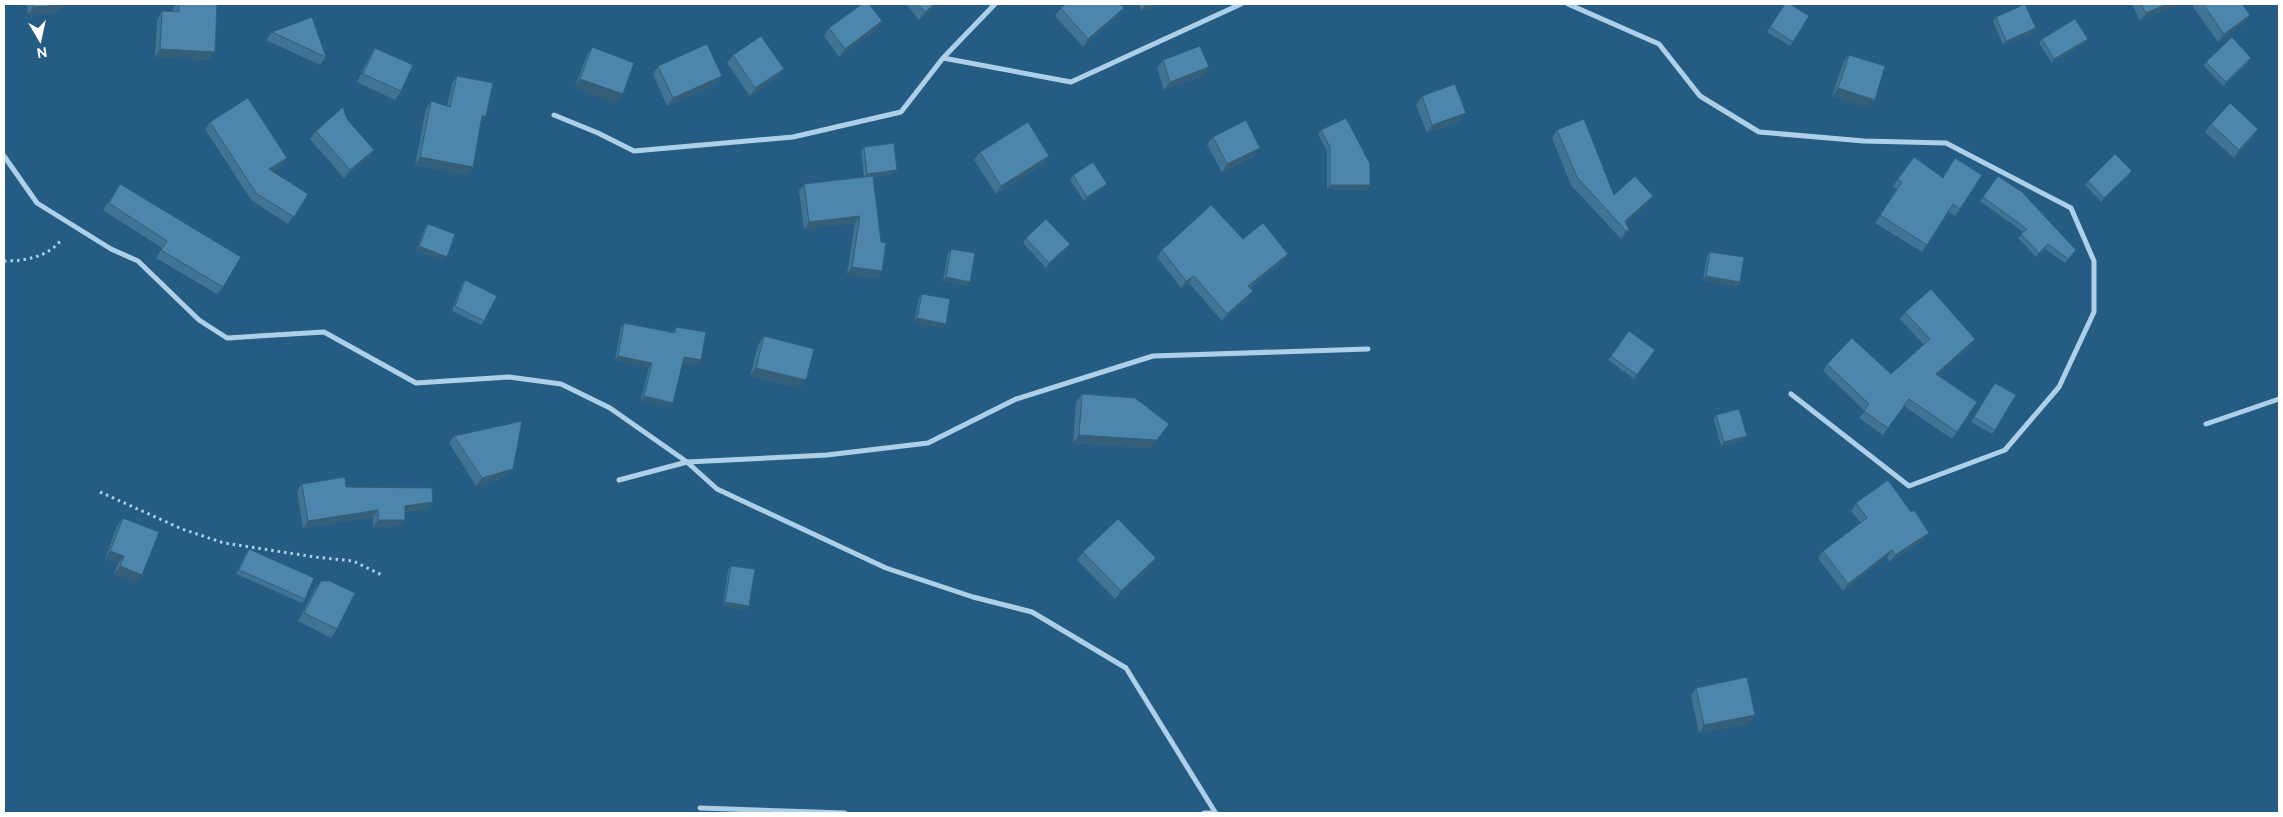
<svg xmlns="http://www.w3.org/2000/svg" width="2283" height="817" font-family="'DM Sans',sans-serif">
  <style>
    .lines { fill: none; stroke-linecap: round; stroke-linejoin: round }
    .path { stroke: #add0e8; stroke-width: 3; stroke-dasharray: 2.5 4; stroke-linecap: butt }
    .minor { stroke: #add0e8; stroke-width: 5 }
    .wall { fill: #417394 }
    .shaded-wall { fill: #355e78 }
    .building { fill: #4c86ac; stroke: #355e78 }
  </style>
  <rect width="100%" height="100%" fill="#245c84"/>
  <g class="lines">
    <!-- path -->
    <path class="path" d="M 4,261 C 25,261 48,257 61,240
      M 100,492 L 182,529 L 224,543 L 315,557 L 353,561 L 384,576"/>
    <!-- minor -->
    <path class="minor" d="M 1568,4 L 1659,44 L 1700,96 L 1759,132 L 1864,141 L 1946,143 L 2071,208 L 2094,261 L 2094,312 L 2059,387 L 2005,450 L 1909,486 L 1791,394
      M 943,58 L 1071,82 L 1241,4
      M 554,115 L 598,133 L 634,151 L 793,137 L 901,112 L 943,58 L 995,4
      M 4,156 L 37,203 L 111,249 L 138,261 L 199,320 L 227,338 L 324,332 L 416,383 L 509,377 L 561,384 L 610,408 L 687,462 L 717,489 L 886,568 L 973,597 L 1032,612 L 1126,668 L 1215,812
      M 2206,424 L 2279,399
      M 619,480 L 687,462 L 827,455 L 928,443 L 1016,399 L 1153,356 L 1368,349
      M 700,808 L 845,813
      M 1204,813 L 1216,813"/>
  </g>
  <!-- wall -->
  <path class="wall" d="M 27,4 L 64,4 L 64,5 L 59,12 L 28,15 Z
    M 174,4 L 217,4 L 209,60 L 155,57 L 157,20 L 162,11 L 173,12 Z
    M 906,4 L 939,4 L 919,20 Z
    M 1139,4 L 1167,4 L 1141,11 Z
    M 1785,4 L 1793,42 L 1790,46 L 1767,32 Z
    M 2132,4 L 2179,4 L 2140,21 Z
    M 2195,4 L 2242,4 L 2250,15 L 2244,23 L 2218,42 L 2193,7 Z
    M 1061,8 L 1118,16 L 1083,47 L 1055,16 Z
    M 1996,17 L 2036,28 L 2033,33 L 2003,45 L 1993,21 Z
    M 882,21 L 876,30 L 839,57 L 824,36 L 829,28 Z
    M 272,32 L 326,57 L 320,65 L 266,40 Z
    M 2042,39 L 2088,39 L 2085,43 L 2052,63 L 2039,43 Z
    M 592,47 L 617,103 L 575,87 L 587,55 Z
    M 375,48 L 401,91 L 395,100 L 357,82 L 370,56 Z
    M 733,55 L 778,77 L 750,96 L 727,63 Z
    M 1849,55 L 1875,100 L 1869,108 L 1832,96 L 1843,63 Z
    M 1163,60 L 1209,67 L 1203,76 L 1164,90 L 1157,68 Z
    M 2206,62 L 2249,62 L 2223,86 L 2204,66 Z
    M 658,66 L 722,76 L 716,84 L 667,106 L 653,74 Z
    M 457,76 L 481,124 L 467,175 L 415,165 L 426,109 L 431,101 L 447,106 L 452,84 Z
    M 1422,96 L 1460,121 L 1427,133 L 1416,105 Z
    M 347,119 L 374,150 L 368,158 L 344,178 L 310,139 L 316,131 Z
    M 210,122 L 282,165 L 272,171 L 308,194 L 288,224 L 251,200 L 205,129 Z
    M 2211,124 L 2258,129 L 2253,137 L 2234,158 L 2205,132 Z
    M 1321,130 L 1367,190 L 1327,189 L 1327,151 L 1318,134 Z
    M 1557,130 L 1614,195 L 1647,204 L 1626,223 L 1629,230 L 1623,238 L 1621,239 L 1571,185 L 1552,138 Z
    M 1213,137 L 1254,156 L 1222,172 L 1207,145 Z
    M 864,147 L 894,174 L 873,177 L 882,271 L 877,278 L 847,274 L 855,223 L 804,229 L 799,191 L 804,184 L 864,177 L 861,151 Z
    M 980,152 L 1049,156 L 1043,164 L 996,194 L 974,160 Z
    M 1914,157 L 1942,178 L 1955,158 L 1960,209 L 1955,216 L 1948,212 L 1922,252 L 1875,223 L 1897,189 L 1893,186 Z
    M 2132,171 L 2129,175 L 2101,202 L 2085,185 L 2088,181 Z
    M 1073,175 L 1107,184 L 1104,188 L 1084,201 L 1070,180 Z
    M 1998,176 L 2073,254 L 2065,263 L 2045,249 L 2036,257 L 2018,238 L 2023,232 L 1980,201 Z
    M 120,184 L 223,287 L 217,294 L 156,258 L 162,248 L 103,210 Z
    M 428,224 L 444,261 L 416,251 L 425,228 Z
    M 1026,238 L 1070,244 L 1067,248 L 1046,268 L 1023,243 Z
    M 1243,239 L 1288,254 L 1283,261 L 1250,288 L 1253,291 L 1248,298 L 1222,321 L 1189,283 L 1181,288 L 1157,257 L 1162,250 Z
    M 951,249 L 970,282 L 967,286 L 943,281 L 948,253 Z
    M 1710,252 L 1740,282 L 1737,286 L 1703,280 L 1707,256 Z
    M 465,280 L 484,321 L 481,325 L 452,311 L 462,284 Z
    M 922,294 L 946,324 L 943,328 L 914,322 L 919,298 Z
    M 1905,312 L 1975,339 L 1971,346 L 1938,375 L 1977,402 L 1952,439 L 1904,406 L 1883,435 L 1859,418 L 1865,411 L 1823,371 L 1827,364 L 1891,374 L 1924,345 L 1900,319 Z
    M 624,323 L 673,332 L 676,327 L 701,360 L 698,365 L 683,362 L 670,407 L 641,400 L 649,367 L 615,360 L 621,327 Z
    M 1629,331 L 1655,350 L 1634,379 L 1608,360 Z
    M 764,336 L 800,388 L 750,376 L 758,345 Z
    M 1992,387 L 1995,430 L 1992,434 L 1971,422 Z
    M 1082,394 L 1169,424 L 1151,448 L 1073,443 L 1076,402 Z
    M 1716,415 L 1744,440 L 1721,446 L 1714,420 Z
    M 454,436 L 508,476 L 476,486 L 449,443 Z
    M 302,484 L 346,487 L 433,502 L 428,509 L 405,512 L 405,520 L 400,526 L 373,527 L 373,517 L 303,528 L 297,491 Z
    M 1856,503 L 1924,540 L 1890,562 L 1887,557 L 1843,591 L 1818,558 L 1823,551 L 1861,523 L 1851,511 Z
    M 123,518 L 137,583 L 114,574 L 118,564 L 105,559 L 117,526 Z
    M 249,549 L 305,599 L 302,603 L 236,574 L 246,553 Z
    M 1083,552 L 1156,558 L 1150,567 L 1115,599 L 1077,560 Z
    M 731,566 L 746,610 L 723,606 L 728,570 Z
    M 321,581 L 337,629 L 331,638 L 298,621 L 315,589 Z
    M 1696,688 L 1755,715 L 1749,723 L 1699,733 L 1691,696 Z"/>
  <!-- shaded-wall -->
  <path class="shaded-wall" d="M 935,4 L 939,4 L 919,20 L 925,12 Z
    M 1146,4 L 1167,4 L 1141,11 Z
    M 2167,4 L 2179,4 L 2140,21 L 2146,13 Z
    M 64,5 L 59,12 L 28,15 L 33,7 Z
    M 1124,8 L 1118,16 L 1083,47 L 1088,39 Z
    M 2250,15 L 2244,23 L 2218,42 L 2224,34 Z
    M 882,21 L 876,30 L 839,57 L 845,49 Z
    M 2036,28 L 2033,33 L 2003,45 L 2006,41 Z
    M 2088,39 L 2085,43 L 2052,63 L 2054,59 Z
    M 160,49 L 215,52 L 209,60 L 155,57 Z
    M 2251,58 L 2249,62 L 2223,86 L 2226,82 Z
    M 1209,67 L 1203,76 L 1164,90 L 1170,82 Z
    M 784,69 L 778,77 L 750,96 L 755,88 Z
    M 722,76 L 716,84 L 667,106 L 673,98 Z
    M 580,79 L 623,94 L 617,103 L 575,87 Z
    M 1838,88 L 1875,100 L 1869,108 L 1832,96 Z
    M 1466,113 L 1460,121 L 1427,133 L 1432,125 Z
    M 482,116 L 486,116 L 480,125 Z
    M 2258,129 L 2253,137 L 2234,158 L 2239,150 Z
    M 1260,148 L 1254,156 L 1222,172 L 1227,164 Z
    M 374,150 L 368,158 L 344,178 L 350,170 Z
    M 1049,156 L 1043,164 L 996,194 L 1001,186 Z
    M 420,157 L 473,167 L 467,175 L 415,165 Z
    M 287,158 L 282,165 L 264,177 L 269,169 Z
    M 897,170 L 894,174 L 864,178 L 867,174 Z
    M 2132,171 L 2129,175 L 2101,202 L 2104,198 Z
    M 1107,184 L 1104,188 L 1084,201 L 1087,197 Z
    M 1330,185 L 1370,185 L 1367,190 L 1327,189 Z
    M 1653,196 L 1647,204 L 1622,227 L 1625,221 Z
    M 860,216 L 855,223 L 804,229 L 809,222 Z
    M 1629,230 L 1623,238 L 1621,239 L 1626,231 Z
    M 1070,244 L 1067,248 L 1046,268 L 1049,263 Z
    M 2048,244 L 2045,249 L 2036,257 L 2039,253 Z
    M 419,246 L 447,257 L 444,261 L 416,251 Z
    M 1288,254 L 1283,261 L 1243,293 L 1248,286 Z
    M 852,267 L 882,271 L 877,278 L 847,274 Z
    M 1194,276 L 1189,283 L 1181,288 L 1186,281 Z
    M 1706,276 L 1740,282 L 1737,286 L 1703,280 Z
    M 946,277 L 970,282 L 967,286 L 943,281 Z
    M 1253,291 L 1248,298 L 1222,321 L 1227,314 Z
    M 917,318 L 946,324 L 943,328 L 914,322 Z
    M 1975,339 L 1971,346 L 1932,381 L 1936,374 Z
    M 618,356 L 652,363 L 649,367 L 615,360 Z
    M 684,357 L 701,360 L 698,365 L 681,361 Z
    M 756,368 L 806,380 L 800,388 L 750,376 Z
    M 644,396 L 673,403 L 670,407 L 641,400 Z
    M 1169,424 L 1151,448 L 1073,443 L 1079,435 Z
    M 1747,436 L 1744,440 L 1721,446 L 1724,442 Z
    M 513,469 L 508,476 L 476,486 L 482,478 Z
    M 433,502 L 428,509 L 400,513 L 405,506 Z
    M 378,510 L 373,517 L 303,528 L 308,521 Z
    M 378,520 L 405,520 L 400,526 L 373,527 Z
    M 1929,533 L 1924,540 L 1890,562 L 1895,555 Z
    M 1892,550 L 1887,557 L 1843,591 L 1848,584 Z
    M 110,551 L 124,556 L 118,564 L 105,559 Z
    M 1156,558 L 1150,567 L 1115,599 L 1121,591 Z
    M 120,566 L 142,575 L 137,583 L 114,574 Z
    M 725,602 L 749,606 L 746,610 L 723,606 Z
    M 1755,715 L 1749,723 L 1699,733 L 1704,725 Z"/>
  <!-- building -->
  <path class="building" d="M 32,4 L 64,4 L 64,5 L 33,7 Z
    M 179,4 L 217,4 L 215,52 L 160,49 L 162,11 L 179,12 Z
    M 862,4 L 869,4 L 882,21 L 845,49 L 829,28 Z
    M 918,4 L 935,4 L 925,12 Z
    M 1066,4 L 1120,4 L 1124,8 L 1088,39 L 1061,8 Z
    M 1785,4 L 1790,4 L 1809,16 L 1793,42 L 1770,27 Z
    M 2025,4 L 2036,28 L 2006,41 L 1996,17 Z
    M 2141,4 L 2167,4 L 2146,13 Z
    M 2203,4 L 2242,4 L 2250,15 L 2224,34 Z
    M 312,17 L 326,57 L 272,32 Z
    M 2075,19 L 2088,39 L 2054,59 L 2042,39 Z
    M 761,36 L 784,69 L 755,88 L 733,55 Z
    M 2232,37 L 2251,58 L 2226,82 L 2206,62 Z
    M 707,44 L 722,76 L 673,98 L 658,66 Z
    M 1200,46 L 1209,67 L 1170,82 L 1163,60 Z
    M 592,47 L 634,63 L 623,94 L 580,79 Z
    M 375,48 L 413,65 L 401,91 L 363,74 Z
    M 1849,55 L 1885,66 L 1875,100 L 1838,88 Z
    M 457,76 L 493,83 L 486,116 L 482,116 L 473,167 L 420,157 L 431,101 L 450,107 Z
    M 1455,84 L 1466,113 L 1432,125 L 1422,96 Z
    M 248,98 L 287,158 L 269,169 L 308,194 L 294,217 L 256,193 L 210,122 Z
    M 2230,103 L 2258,129 L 2239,150 L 2211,124 Z
    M 343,107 L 347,119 L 374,150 L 350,170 L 316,131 Z
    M 1346,118 L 1370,164 L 1370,185 L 1330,185 L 1330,147 L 1321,130 Z
    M 1584,119 L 1614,195 L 1635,176 L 1653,196 L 1625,221 L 1629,230 L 1626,231 L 1577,177 L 1557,130 Z
    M 1246,120 L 1260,148 L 1227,164 L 1213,137 Z
    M 1028,122 L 1049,156 L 1001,186 L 980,152 Z
    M 894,143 L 897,170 L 867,174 L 864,147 Z
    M 2115,154 L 2132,171 L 2104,198 L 2088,181 Z
    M 1914,157 L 1943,178 L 1955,158 L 1982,175 L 1960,209 L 1953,204 L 1927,245 L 1880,215 L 1902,182 L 1898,179 Z
    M 1093,162 L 1107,184 L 1087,197 L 1073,175 Z
    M 873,176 L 881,242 L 886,243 L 882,271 L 852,267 L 860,216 L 809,222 L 804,184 Z
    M 1998,176 L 2022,192 L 2076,250 L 2068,259 L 2048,244 L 2039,253 L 2021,234 L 2027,229 L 1983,197 Z
    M 120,184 L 241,257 L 223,287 L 161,250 L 167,241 L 109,203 Z
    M 1211,205 L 1243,239 L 1263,223 L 1288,254 L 1248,286 L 1253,291 L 1227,314 L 1194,276 L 1186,281 L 1162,250 Z
    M 1046,219 L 1070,244 L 1049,263 L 1026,238 Z
    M 428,224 L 455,234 L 447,257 L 419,246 Z
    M 951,249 L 975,253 L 970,282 L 946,277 Z
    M 1710,252 L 1744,257 L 1740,282 L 1706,276 Z
    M 465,280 L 497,296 L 484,321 L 455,306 Z
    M 1931,289 L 1975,339 L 1936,374 L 1977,402 L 1957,432 L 1909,399 L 1888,428 L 1864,411 L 1869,404 L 1827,364 L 1852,338 L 1891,374 L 1930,339 L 1905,312 Z
    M 922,294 L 950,299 L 946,324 L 917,318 Z
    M 624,323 L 675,333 L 676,327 L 706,332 L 701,360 L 684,357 L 673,403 L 644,396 L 652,363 L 618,356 Z
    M 1629,331 L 1655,350 L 1637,375 L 1611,356 Z
    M 764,336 L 814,349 L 806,380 L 756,368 Z
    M 1995,383 L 2016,395 L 1995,430 L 1974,417 Z
    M 1082,394 L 1135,398 L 1169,424 L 1157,440 L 1079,435 Z
    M 1739,409 L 1747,436 L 1724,442 L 1716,415 Z
    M 522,421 L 513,469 L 482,478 L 454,436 Z
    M 345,477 L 346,487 L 432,488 L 433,502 L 405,506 L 405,520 L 378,520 L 378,510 L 308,521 L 302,484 Z
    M 1888,480 L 1911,512 L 1914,510 L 1929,533 L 1895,555 L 1892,550 L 1848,584 L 1823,551 L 1867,518 L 1856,503 Z
    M 123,518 L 159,532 L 142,575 L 120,566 L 124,556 L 110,551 Z
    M 1118,519 L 1156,558 L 1121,591 L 1083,552 Z
    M 249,549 L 314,578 L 305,599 L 239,570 Z
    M 731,566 L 755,569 L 749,606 L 725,602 Z
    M 321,581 L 330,581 L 355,593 L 337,629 L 304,613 Z
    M 1747,677 L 1755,715 L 1704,725 L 1696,688 Z"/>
  <!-- border -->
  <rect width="2283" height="817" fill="none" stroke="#ffffff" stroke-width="10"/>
  <!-- north arrow -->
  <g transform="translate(40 40) rotate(171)" stroke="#245c84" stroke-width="4" paint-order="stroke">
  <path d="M0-4L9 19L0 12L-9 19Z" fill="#ffffff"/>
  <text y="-8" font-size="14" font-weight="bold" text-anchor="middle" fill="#ffffff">N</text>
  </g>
</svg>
